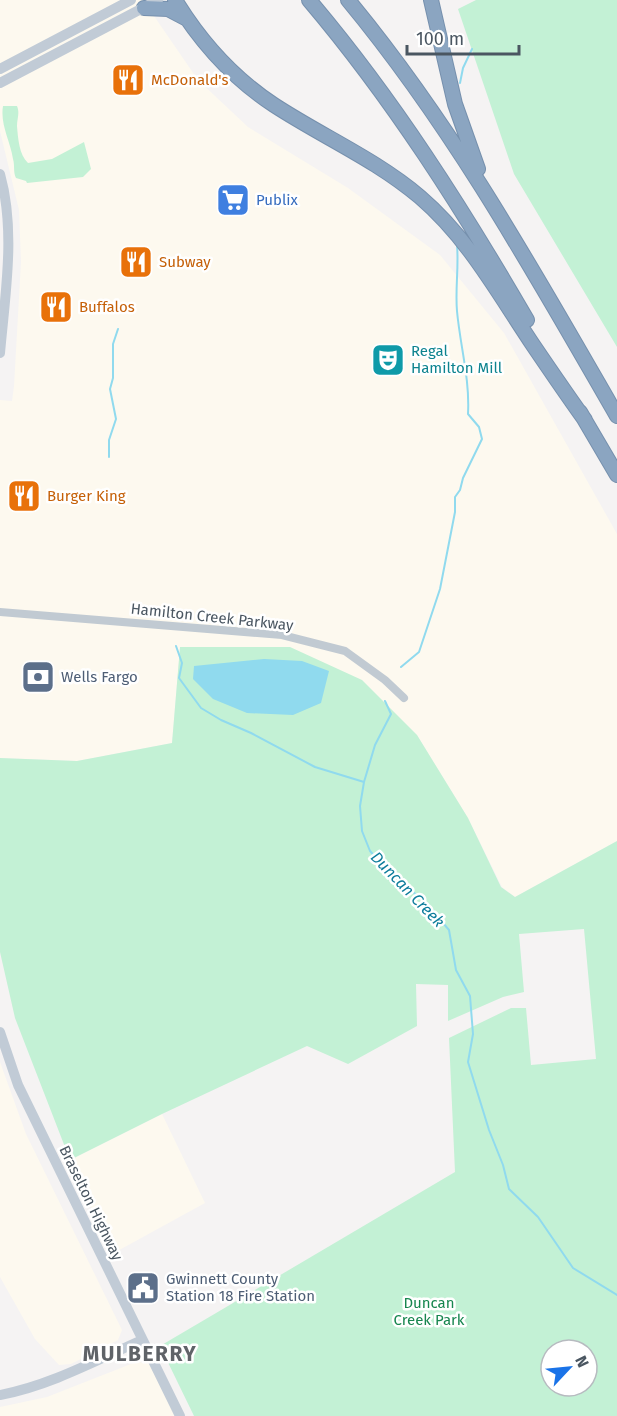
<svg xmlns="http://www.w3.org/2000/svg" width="617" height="1416" font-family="'Fira Sans',sans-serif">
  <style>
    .commercial { fill: #fdf9ef }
    .green { fill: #c3f1d5; fill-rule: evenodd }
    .water { fill: #90daee }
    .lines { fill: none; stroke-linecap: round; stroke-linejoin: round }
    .stream { stroke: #90daee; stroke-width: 2 }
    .highway-casing { stroke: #7690ad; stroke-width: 16 }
    .street { stroke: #c1cad2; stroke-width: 8 }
    .secondary { stroke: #c1cbd6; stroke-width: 10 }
    .highway { stroke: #8ba5c1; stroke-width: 14 }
    .labels { text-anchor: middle; stroke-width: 5; stroke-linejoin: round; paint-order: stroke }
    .food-label { font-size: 15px; fill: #c56008; stroke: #fff; text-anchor: start }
    .shop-label { font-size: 15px; fill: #366cbe; stroke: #fff; text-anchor: start }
    .culture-label { font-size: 15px; fill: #0d838f; stroke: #fff; text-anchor: start }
    .street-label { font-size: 15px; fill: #4a5661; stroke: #fff }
    .service-label { font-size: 15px; fill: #4e5e75; stroke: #fff; text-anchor: start }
    .park-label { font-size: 15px; fill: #17864f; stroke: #fff }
    .water-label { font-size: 16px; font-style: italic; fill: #0c7c9b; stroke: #fff }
    .district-label { font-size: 21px; font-weight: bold; letter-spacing: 1.5px; fill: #5f6368; stroke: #fff }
  </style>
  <rect width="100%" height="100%" fill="#f5f3f3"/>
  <!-- commercial -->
  <path class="commercial" d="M 0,0 L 143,0 L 198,80 L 248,127 L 348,188 L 440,255 L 504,333 L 617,534 L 617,841 L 515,897 L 502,887 L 468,818 L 417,735 L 362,680 L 180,648 L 172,743 L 77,761 L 0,758 L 0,400 L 12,401 L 14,386 L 21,262 L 19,210 L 0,131 Z
    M 0,1062 L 26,1134 L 122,1330 L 118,1340 L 71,1364 L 59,1365 L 35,1339 L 0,1277 Z
    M 162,1114 L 205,1203 L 112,1254 L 70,1160 Z
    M 136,1362 L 150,1363 L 176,1416 L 0,1416 L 0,1407 L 47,1397 Z"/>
  <!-- green -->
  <path class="green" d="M 476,0 L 617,0 L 617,347 L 514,174 L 458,9 Z
    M 3,106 L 17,106 C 20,113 17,119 17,126 C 18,138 19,155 28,163 L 52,159 L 84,142 L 91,169 L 83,177 L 27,183 L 26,181 L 16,178 C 13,172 15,166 13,159 C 10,140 0,125 3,106 Z
    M 180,647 L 290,647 L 362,680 L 417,735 L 468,818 L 501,887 L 515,897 L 617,841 L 617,1416 L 194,1416 L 160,1346 L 455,1172 L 449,1038 L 511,1008 L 526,1008 L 531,1065 L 596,1059 L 584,929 L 519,934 L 524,992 L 503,997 L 448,1021 L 448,985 L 416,984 L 417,1026 L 348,1064 L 307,1046 L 162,1114 L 70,1160 L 15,1018 L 0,952 L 0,758 L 77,761 L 172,743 ZM 551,1350 L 587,1350 L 587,1386 L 551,1386 Z"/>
  <!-- water -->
  <path class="water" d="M 264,659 L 302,661 L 329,671 L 321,703 L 293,715 L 247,713 L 213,699 L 193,679 L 194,666 Z"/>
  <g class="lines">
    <!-- stream -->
    <path class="stream" d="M 460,83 L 463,68 L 472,49
      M 109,457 L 109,440 L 116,419 L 110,389 L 113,378 L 113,344 L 118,329
      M 176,646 L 182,663 L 179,678 L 201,708 L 221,720 L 251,733 L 315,767 L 364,782
      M 401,667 L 419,652 L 440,589 L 455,512 L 455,497 L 460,490 L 463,478 L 482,439 L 479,427 L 468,414 C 470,379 460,345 457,311 C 455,289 459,267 457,245
      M 385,701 L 391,714 L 375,745 L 364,782 L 360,806 L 362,831 L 370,851 L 388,871 L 426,903 L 449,930 L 456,970 L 470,996 L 473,1034 L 468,1062 L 489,1130 L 503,1165 L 509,1189 L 538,1217 L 573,1268 L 617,1295"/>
    <!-- highway casing -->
    <g class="highway-casing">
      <path id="highway" d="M 175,0 C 200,41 233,78 274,105 C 323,137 375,159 420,197 C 469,239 498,293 533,345 C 550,370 567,395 585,420
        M 309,0 C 393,99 462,208 527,320
        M 348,0 C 454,128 534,272 617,416
        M 431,0 L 455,104 L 478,169
        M 144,8 L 168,9 L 187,19
        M 580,412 L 617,475"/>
    </g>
    <!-- street -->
    <path class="street" d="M 0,612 L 282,635 L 345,651 L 385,680 L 404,698"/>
    <!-- secondary -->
    <path class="secondary" d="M 0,69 L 131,0
      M 0,83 L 158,0
      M 0,174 C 16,231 5,295 0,353
      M 0,1032 L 18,1085 L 180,1416
      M 0,1395 C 49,1386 97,1360 142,1340"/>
    <!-- highway -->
    <use href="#highway" class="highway"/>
  </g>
  <!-- icons -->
  <defs>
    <g id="restaurant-square" transform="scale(1.725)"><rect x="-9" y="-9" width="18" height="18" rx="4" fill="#e8710a" stroke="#fff"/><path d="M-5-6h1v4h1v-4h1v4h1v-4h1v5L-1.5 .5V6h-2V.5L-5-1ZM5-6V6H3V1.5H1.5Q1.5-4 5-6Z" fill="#fff"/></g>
    <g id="supermarket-square" transform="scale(1.725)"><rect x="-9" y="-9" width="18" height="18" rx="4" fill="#3f7fe0" stroke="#fff"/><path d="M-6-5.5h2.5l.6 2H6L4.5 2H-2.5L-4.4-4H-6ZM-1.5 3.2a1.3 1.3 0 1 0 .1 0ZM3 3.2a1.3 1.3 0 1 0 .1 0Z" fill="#fff"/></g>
    <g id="theatre-square" transform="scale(1.725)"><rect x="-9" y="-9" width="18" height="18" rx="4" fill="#0f9aa8" stroke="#fff"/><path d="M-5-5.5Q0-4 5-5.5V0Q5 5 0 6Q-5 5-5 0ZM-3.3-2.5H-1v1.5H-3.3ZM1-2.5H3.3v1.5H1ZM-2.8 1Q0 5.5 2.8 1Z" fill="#fff"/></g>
    <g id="bank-square" transform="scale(1.725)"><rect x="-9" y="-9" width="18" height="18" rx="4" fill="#5c6f8a" stroke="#fff"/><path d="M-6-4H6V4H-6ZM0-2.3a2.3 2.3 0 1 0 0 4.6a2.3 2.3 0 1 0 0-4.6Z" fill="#fff"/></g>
    <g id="civic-square" transform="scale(1.725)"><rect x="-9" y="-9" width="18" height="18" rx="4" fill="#5c6f8a" stroke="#fff"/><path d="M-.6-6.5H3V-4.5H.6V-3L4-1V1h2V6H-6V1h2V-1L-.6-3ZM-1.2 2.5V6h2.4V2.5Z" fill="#fff"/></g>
  </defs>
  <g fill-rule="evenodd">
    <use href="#restaurant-square" x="128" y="80"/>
    <use href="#supermarket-square" x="233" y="200"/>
    <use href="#restaurant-square" x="136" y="262"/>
    <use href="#restaurant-square" x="56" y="307"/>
    <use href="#theatre-square" x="388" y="360"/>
    <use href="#restaurant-square" x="24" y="496"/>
    <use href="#bank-square" x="38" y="677"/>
    <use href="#civic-square" x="143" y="1288"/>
  </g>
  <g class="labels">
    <!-- food labels -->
    <g class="food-label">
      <text x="151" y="85">McDonald's</text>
      <text x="159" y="267">Subway</text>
      <text x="79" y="312">Buffalos</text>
      <text x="47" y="501">Burger King</text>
    </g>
    <!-- shop labels -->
    <g class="shop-label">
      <text x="256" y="205">Publix</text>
    </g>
    <!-- culture labels -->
    <g class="culture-label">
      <text x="411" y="356">Regal<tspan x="411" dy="17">Hamilton Mill</tspan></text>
    </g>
    <!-- street labels -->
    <g class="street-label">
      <text transform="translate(212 617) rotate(6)" y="5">Hamilton Creek Parkway</text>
      <text transform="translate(91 1203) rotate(64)" y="5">Braselton Highway</text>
    </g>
    <!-- service labels -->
    <g class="service-label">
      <text x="61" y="682">Wells Fargo</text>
      <text x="166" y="1284">Gwinnett County<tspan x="166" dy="17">Station 18 Fire Station</tspan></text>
    </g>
    <!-- park labels -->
    <g class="park-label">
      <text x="429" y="1308">Duncan<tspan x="429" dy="17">Creek Park</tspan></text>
    </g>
    <!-- water labels -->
    <g class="water-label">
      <text transform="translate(408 889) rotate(46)" y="6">Duncan Creek</text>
    </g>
    <!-- district labels -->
    <g class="district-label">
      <text x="140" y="1361">MULBERRY</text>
    </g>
  </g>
  <!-- north arrow -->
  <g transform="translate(569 1368) rotate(64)"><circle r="28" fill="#ffffff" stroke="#b7bbc0" stroke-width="1.5"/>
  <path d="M0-4.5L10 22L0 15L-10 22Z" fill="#1a73e8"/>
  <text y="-9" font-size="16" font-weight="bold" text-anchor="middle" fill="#4a5661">N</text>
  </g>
  <!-- scale -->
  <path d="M407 45v9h112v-9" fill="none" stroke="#4a5661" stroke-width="3"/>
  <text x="416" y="45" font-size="18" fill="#4a5661" stroke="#ffffff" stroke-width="4.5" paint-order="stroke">100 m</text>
</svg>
